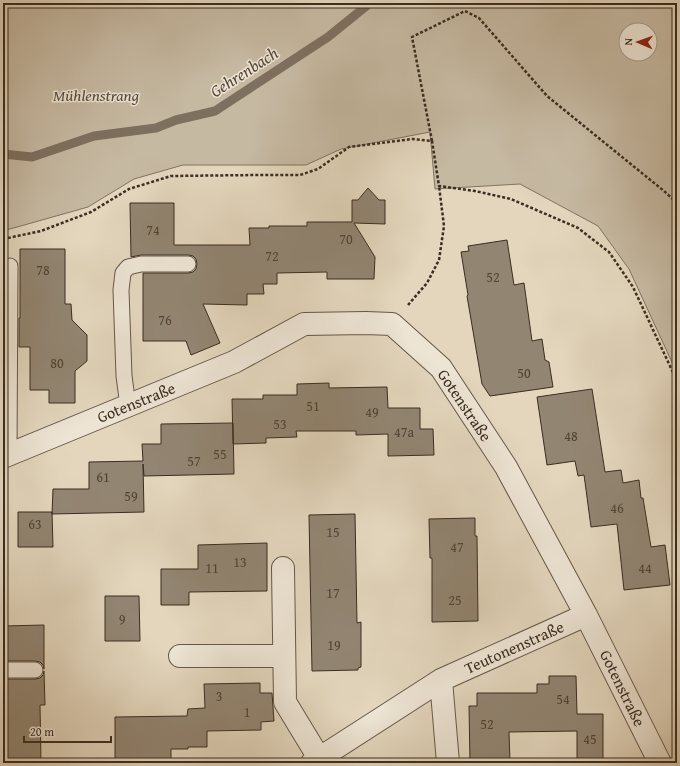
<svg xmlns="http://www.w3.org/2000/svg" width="680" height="766" font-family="'Gentium Book Plus',serif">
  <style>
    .green { fill: #c6b9a2; stroke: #807362; fill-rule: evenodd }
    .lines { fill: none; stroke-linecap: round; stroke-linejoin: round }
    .stream { stroke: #7e705f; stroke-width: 9 }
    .building { fill: #928572; stroke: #3b2d21 }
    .service-casing { stroke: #655748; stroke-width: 17 }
    .minor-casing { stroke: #655748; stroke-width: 24 }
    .path { stroke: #3b2d21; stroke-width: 2.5; stroke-dasharray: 3 2; stroke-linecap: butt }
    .service { stroke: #ede4d4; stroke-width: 15 }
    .minor { stroke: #ede4d4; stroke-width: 22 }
    .labels { text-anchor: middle; stroke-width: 3; stroke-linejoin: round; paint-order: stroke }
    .number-label { font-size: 14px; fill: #514335 }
    .park-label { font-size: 16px; font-style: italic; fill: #57493b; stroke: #ede4d4 }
    .street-label { font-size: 16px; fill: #3b2d21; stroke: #ede4d4 }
    .water-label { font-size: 17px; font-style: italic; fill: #57493b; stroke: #ede4d4 }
  </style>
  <rect width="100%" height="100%" fill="#e3d6bd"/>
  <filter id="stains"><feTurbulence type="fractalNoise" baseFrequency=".005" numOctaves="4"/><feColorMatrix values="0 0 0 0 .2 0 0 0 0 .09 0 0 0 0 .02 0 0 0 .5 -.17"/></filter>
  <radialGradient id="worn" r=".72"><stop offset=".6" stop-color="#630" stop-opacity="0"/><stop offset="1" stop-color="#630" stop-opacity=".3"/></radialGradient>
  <!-- green -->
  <path class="green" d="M 3,3 L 677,3 L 677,373 L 629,269 L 598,226 L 520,184 L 435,189 L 430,132 L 341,149 L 306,165 L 183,165 L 134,179 L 88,207 L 10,229 L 3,230 ZM 626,30 L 650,30 L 650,54 L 626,54 Z"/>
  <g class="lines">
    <!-- stream -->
    <path class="stream" d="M 3,154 L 32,157 L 94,136 L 156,128 L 176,120 L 215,111 L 328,37 L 370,3"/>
  </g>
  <!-- building -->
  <path class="building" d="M 368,188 L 379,200 L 385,200 L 385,224 L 354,223 L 375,257 L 374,279 L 327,279 L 327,272 L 277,273 L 277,284 L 263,284 L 264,294 L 247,294 L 247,305 L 203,304 L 220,343 L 191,355 L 186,341 L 143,341 L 143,273 L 188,273 L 193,272 L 196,269 L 197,264 L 196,259 L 193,256 L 188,255 L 141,255 L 131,257 L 130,203 L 174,203 L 174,245 L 250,245 L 249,228 L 269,228 L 269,226 L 307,226 L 307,222 L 352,222 L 352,200 L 358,200 Z
    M 507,240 L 514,285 L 524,283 L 532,341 L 542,339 L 545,360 L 549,362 L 553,387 L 490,396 L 482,384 L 467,296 L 468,295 L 461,252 L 469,251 L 468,246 Z
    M 20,249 L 65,249 L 65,304 L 71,304 L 72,320 L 87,335 L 87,361 L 75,371 L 75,403 L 49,403 L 49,390 L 30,390 L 30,347 L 19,347 L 19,318 L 20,318 Z
    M 329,383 L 329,388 L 387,387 L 388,408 L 420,408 L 420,429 L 433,429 L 434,455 L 388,456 L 388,434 L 356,435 L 356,431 L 296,431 L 297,437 L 266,438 L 266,443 L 233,444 L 232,399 L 263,399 L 263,395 L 297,395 L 297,384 Z
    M 592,389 L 605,472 L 621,470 L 623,483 L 639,480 L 641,498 L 643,498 L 651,547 L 665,545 L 670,585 L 624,590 L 617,524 L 591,527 L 584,475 L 578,476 L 575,461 L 547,465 L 537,397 Z
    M 233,423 L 234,474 L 144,476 L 143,464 L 144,512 L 52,514 L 53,489 L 89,489 L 89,462 L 143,461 L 142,444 L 161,444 L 161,424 Z
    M 18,512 L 52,512 L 53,547 L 18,547 Z
    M 355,514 L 357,623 L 361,622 L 361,667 L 358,668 L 358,670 L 312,671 L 309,515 Z
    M 475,518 L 475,536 L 477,536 L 478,621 L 432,622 L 432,558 L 430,558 L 429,519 Z
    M 267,543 L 267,591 L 189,592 L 189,605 L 161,605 L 161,569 L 198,569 L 198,545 Z
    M 105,596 L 139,596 L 140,641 L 105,641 Z
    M 44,625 L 44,669 L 43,665 L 40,662 L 35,661 L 3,661 L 3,626 Z
    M 44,671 L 45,705 L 40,705 L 41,763 L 3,763 L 3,679 L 35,679 L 40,678 L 43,675 Z
    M 549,676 L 576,676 L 577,714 L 603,714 L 603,763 L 577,763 L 577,731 L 509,732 L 510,763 L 470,763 L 469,706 L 477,706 L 477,693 L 537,693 L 537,684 L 549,684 Z
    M 260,683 L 260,693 L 272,693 L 274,721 L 261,722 L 261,730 L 207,731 L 207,747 L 188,747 L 188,749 L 171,749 L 171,763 L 115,763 L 115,717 L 187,716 L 188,709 L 205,708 L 204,684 Z"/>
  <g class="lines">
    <!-- service casing -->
    <g class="service-casing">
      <path id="service" d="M 128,406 L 124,376 L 121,290 L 123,273 L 128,267 L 141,264 L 188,264
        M 9,455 L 10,266
        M 3,670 L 35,670"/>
    </g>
    <!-- minor casing -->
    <g class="minor-casing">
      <path id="minor" d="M 3,457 L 234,362 L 304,324 L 366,323 L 392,324 L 441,368 L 506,467 L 586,615 L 660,763
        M 283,568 L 285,702 L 319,758
        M 180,656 L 284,656
        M 441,680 L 448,763
        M 312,763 L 441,680 L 586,615"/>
    </g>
    <!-- path -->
    <path class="path" d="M 432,141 L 412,37 L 465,11 L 479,18 L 547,96 L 664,191 L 677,203
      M 3,239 L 41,231 L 91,212 L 129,189 L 171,176 L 256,175 L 300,175 L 318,169 L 349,147 L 412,139 L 432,141 L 439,186 L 475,191 L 511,199 L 578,228 L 609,252 L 633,287 L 677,381
      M 408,305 L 427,283 L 439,260 L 444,226 L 439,186"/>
    <!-- service -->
    <use href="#service" class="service"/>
    <!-- minor -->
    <use href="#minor" class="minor"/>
  </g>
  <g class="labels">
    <!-- number labels -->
    <g class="number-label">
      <text x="153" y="235">74</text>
      <text x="346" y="244">70</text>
      <text x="272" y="261">72</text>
      <text x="43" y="275">78</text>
      <text x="493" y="282">52</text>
      <text x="165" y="325">76</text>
      <text x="57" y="368">80</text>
      <text x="524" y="378">50</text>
      <text x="313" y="411">51</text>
      <text x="372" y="417">49</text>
      <text x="280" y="429">53</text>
      <text x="404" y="437">47a</text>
      <text x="571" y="441">48</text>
      <text x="220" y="459">55</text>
      <text x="194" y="466">57</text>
      <text x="103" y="482">61</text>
      <text x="131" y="501">59</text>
      <text x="617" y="513">46</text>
      <text x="35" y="529">63</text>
      <text x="333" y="537">15</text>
      <text x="457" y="552">47</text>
      <text x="240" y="567">13</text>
      <text x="212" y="573">11</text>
      <text x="645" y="573">44</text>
      <text x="333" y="598">17</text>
      <text x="455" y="605">25</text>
      <text x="122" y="624">9</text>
      <text x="334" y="650">19</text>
      <text x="219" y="701">3</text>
      <text x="563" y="704">54</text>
      <text x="247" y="717">1</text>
      <text x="487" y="729">52</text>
      <text x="590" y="744">45</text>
    </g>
    <!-- park labels -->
    <g class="park-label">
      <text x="96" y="101">Mühlenstrang</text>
    </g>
    <!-- street labels -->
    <g class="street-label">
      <text transform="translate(136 402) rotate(-22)" y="6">Gotenstraße</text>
      <text transform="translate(465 405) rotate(56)" y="6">Gotenstraße</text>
      <text transform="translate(514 647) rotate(-24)" y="6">Teutonenstraße</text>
      <text transform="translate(623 688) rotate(64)" y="6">Gotenstraße</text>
    </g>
    <!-- water labels -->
    <g class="water-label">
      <text transform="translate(244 72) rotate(-33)" y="6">Gehrenbach</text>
    </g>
  </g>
  <!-- margin -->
  <rect width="680" height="766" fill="none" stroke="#e3d6bd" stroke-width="16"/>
  <rect x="4" y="4" width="672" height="758" fill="none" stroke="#3b2d21" stroke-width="2"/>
  <rect x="8" y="8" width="664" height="750" fill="none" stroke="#3b2d21"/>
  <!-- north arrow -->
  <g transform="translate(638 42) rotate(272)"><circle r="19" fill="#ede4d4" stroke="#a69b8c"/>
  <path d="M0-3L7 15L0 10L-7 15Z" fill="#8f2418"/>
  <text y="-6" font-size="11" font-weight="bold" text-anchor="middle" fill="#3b2d21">N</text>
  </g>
  <!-- scale -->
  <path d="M24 736v6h87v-6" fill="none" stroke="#3b2d21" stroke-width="2"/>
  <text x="30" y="736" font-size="12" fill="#3b2d21" stroke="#ede4d4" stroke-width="3" paint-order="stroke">20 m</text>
  <rect width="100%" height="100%" filter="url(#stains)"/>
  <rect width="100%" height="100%" fill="url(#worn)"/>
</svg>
